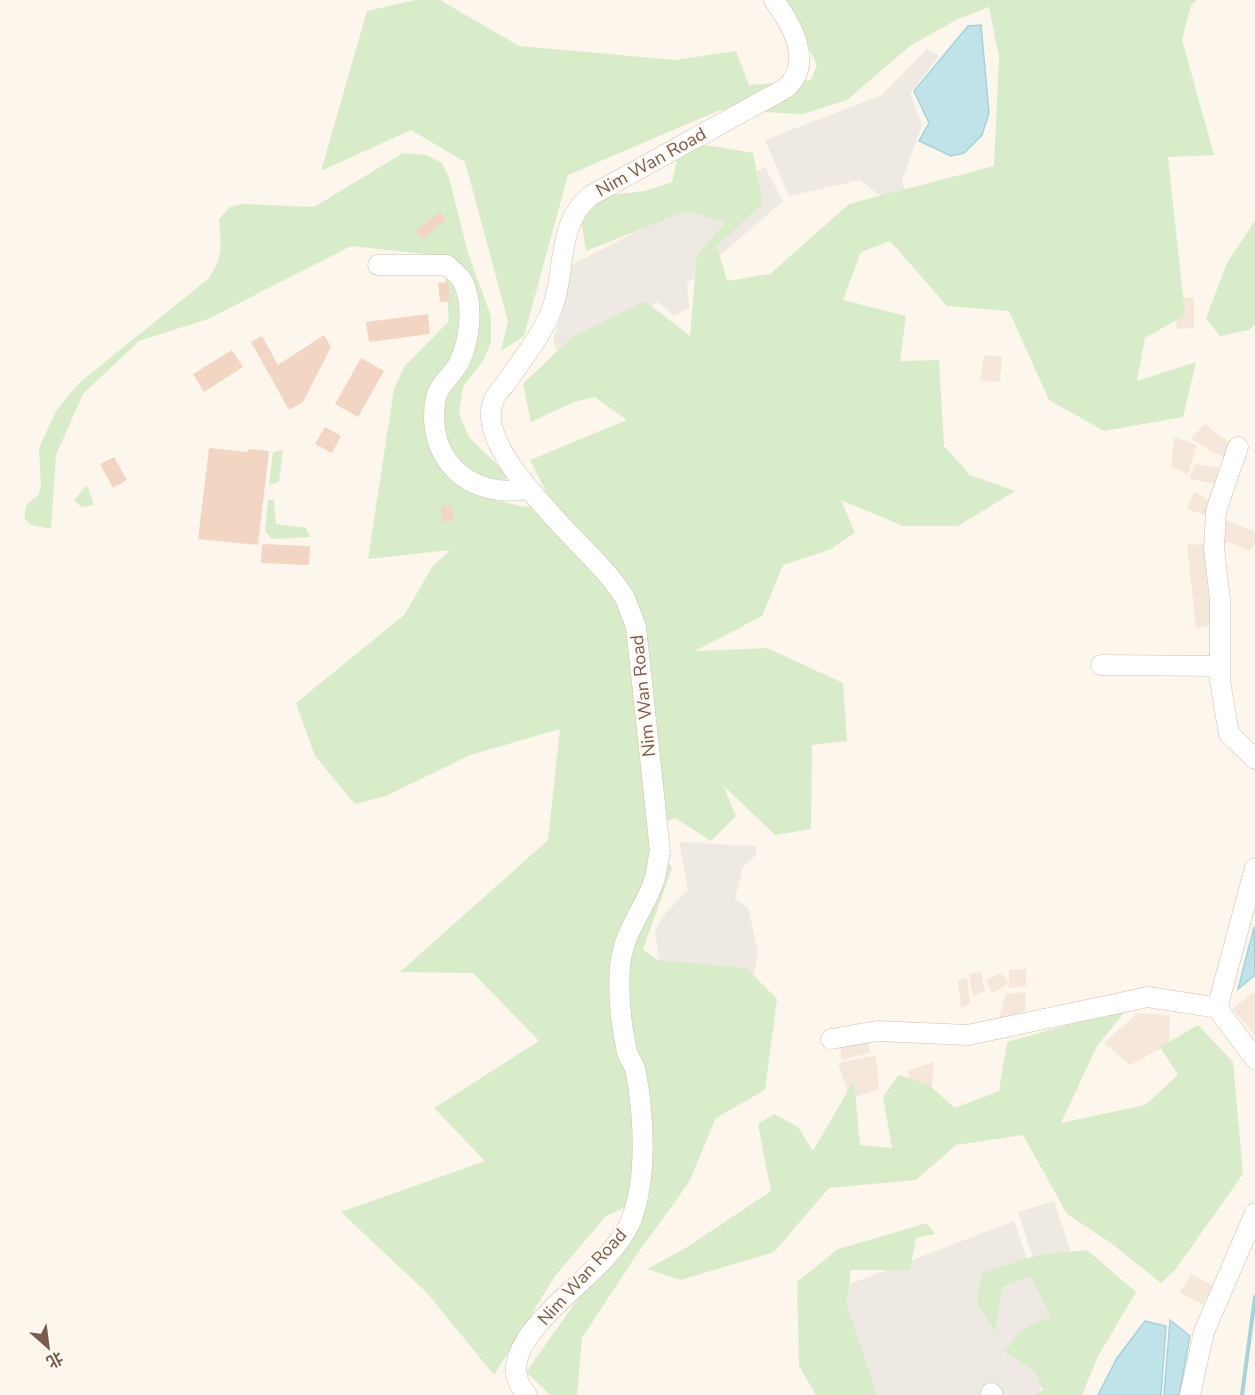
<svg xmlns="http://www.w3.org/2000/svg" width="1255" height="1395" font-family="'Nunito Sans','Noto Sans SC',sans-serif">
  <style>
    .residential { fill: #f5e8da }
    .industrial { fill: #efe9e4 }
    .green { fill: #d8ecc9 }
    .water { fill: #bfe3e8; stroke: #a5d3da; stroke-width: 1.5 }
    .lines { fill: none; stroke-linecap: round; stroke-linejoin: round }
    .stream { stroke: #a5d3da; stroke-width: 4 }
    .building { fill: #f3d5c3 }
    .minor-casing { stroke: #d1beb0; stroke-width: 21 }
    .minor { stroke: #fff; stroke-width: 20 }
    .labels { text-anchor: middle; stroke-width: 4.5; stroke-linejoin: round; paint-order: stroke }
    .street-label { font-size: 18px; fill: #7a5c4d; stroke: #fffaf3 }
  </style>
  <rect width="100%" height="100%" fill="#fdf6ec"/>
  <!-- residential -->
  <path class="residential" d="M 1178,297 L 1194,298 L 1194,328 L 1176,329 Z
    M 984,355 L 1002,357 L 1000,382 L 980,380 Z
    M 1205,424 L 1235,447 L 1228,460 L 1190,439 Z
    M 1174,437 L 1197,445 L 1188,475 L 1171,466 Z
    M 1195,464 L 1224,469 L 1220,485 L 1189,479 Z
    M 1194,492 L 1212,501 L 1205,515 L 1187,509 Z
    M 1224,519 L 1255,532 L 1255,544 L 1249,551 L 1229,542 L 1219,546 Z
    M 1187,544 L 1207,545 L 1214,624 L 1196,628 Z
    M 1026,969 L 1026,986 L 1009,988 L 1008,984 L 992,994 L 986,980 L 1001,973 L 1009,984 L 1009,970 Z
    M 981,972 L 985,991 L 973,996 L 969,974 Z
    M 967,978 L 970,1003 L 961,1008 L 958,980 Z
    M 1255,991 L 1255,1035 L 1232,1009 Z
    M 1025,992 L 1026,1010 L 1015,1016 L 999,1018 L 1006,994 Z
    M 1138,1013 L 1170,1015 L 1169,1044 L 1130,1065 L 1104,1043 Z
    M 869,1040 L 870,1053 L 841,1060 L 840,1045 Z
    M 876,1055 L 879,1089 L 850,1099 L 838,1063 Z
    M 934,1062 L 932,1089 L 911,1095 L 908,1070 Z
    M 1191,1274 L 1213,1285 L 1203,1305 L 1180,1292 Z"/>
  <!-- industrial -->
  <path class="industrial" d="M 927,49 L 939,56 L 910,94 L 922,125 L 902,181 L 909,202 L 896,208 L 860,180 L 789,196 L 765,140 L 882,95 Z
    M 765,167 L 783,201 L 687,284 L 689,308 L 674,316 L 658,302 L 620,328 L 561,355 L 553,343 L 571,265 Z
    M 679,842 L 755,846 L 757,854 L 743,867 L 735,899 L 748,908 L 758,952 L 752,982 L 660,969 L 655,931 L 663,916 L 688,890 Z
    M 1054,1201 L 1072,1255 L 1035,1264 L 1018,1212 Z
    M 1014,1221 L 1029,1265 L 1061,1323 L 1046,1378 L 1037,1395 L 868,1395 L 832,1291 Z"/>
  <!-- green -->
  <path class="green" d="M 416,0 L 440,0 L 519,46 L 675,60 L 736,51 L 749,85 L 811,80 L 817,65 L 784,0 L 1197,0 L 1191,5 L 1182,40 L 1214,155 L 1168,157 L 1185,315 L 1145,338 L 1137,381 L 1196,362 L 1183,417 L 1104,431 L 1049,400 L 1009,311 L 947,306 L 890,241 L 861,252 L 843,300 L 906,316 L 900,361 L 939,360 L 944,446 L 970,475 L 1015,491 L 958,526 L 903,526 L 841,500 L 855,533 L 829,550 L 783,565 L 762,616 L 695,651 L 767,648 L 843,683 L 847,741 L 812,745 L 811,829 L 775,835 L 723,785 L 736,816 L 711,841 L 675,818 L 646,827 L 672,868 L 643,949 L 658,960 L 746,968 L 777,999 L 765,1090 L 716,1118 L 689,1182 L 633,1260 L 582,1338 L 577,1395 L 550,1395 L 526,1372 L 651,1196 L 606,1216 L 555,1276 L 494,1375 L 427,1293 L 341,1212 L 485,1161 L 434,1108 L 539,1041 L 473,973 L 400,972 L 548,840 L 560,729 L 470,755 L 386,796 L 355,804 L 315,756 L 296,703 L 404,615 L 433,566 L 450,550 L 368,559 L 394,389 L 404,367 L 449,321 L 445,276 L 455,281 L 464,323 L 431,439 C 463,471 480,503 529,507 L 545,490 L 530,460 L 627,420 L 595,397 L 574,402 L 531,422 L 523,384 L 572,337 L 645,301 L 690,336 L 697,255 L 726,222 L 686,211 L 586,251 L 578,199 L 645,191 L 672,182 L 681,141 L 753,153 L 763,204 L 717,246 L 727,281 L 770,274 L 849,204 L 994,166 L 999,57 L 989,7 L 956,20 L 910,46 L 847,100 L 803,114 L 720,110 L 568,175 L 524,336 L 501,351 L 508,321 L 465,162 L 411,130 L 321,171 L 367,11 Z
    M 403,153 L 426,155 L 442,163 L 449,178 L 468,253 L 491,316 L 491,342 L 483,361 L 463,387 L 459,414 L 469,437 L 505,472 L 507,477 L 502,484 L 475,477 L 448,452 L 440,411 L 478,310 L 443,256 L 351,246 L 208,319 L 139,341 L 83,394 L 56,455 L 51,529 L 31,525 L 25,519 C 24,507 27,502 38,496 L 41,488 L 39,448 L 56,411 L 79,383 L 208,279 C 224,256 221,246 219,219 L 230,207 L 244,204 L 314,207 Z
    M 1255,221 L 1255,324 L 1249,330 L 1220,336 L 1206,318 L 1227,263 Z
    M 283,450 L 279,482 L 269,485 L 273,452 Z
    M 87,485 L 94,505 L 81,507 L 74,500 Z
    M 268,500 L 274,500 L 276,524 L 306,528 L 310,537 L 272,539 L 265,531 Z
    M 1128,1008 L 1097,1046 L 1061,1123 L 1145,1105 L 1178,1075 L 1160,1047 L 1198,1025 L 1233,1062 L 1243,1174 L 1175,1270 L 1161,1283 L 1111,1243 L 1067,1214 L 1023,1135 L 956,1145 L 916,1180 L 829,1188 L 774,1252 L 681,1280 L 647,1269 L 684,1249 L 771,1191 L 758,1124 L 774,1114 L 798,1127 L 813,1151 L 854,1080 L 860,1145 L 892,1148 L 883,1097 L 899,1075 L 929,1085 L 955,1108 L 999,1091 L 1007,1042 Z
    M 927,1223 L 935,1234 L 916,1238 L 910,1270 L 851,1270 L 846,1303 L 877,1395 L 816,1395 L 799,1366 L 797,1282 L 838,1249 Z
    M 1087,1250 L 1136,1292 L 1098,1356 L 1082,1395 L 1034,1395 L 1043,1390 L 1034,1371 L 1005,1352 L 1019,1331 L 1051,1316 L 1030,1276 L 1002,1287 L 995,1332 L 977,1302 L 982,1273 L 1038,1255 Z"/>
  <!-- water -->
  <path class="water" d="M 981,25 L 989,113 L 982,135 L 964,153 L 951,156 L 919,141 L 929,123 L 914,91 L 968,26 Z
    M 1254,927 L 1255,975 L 1238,989 Z
    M 1170,1320 L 1190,1336 L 1179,1395 L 1164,1395 Z
    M 1145,1321 L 1166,1326 L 1161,1395 L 1098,1395 L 1117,1358 Z"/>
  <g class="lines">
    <!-- stream -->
    <path class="stream" d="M 1242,1395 L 1255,1297"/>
  </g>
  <!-- building -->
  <path class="building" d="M 440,212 L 446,220 L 421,239 L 415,231 Z
    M 448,282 L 450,301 L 440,302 L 438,283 Z
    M 428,314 L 430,334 L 369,342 L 366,322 Z
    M 324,335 L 331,347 L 303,402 L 289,410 L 251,342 L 262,336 L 278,365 Z
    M 232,350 L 243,367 L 204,392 L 193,374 Z
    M 361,358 L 384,371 L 358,417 L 335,404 Z
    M 325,427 L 341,436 L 332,453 L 315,444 Z
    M 209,448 L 247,452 L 248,449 L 269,451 L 258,545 L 198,539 Z
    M 114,457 L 127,480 L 113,488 L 100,464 Z
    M 452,506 L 453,521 L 442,522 L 441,507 Z
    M 262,544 L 310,546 L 309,565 L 261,563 Z"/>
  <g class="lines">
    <!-- minor casing -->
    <g class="minor-casing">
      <path id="minor" d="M 378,265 L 447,265 C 452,270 460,276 463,282 C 474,306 470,339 459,363 C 453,374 439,385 436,397 C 424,458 469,500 528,489
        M 1238,447 L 1216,511 L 1214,548 L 1220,600 L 1220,681 L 1229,734 L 1255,759
        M 1101,665 L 1220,666
        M 1255,868 L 1218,1005 L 1222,1015 L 1255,1059
        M 831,1039 L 877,1031 L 968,1035 L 1148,997 L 1219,1008
        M 991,1393 L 993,1395
        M 527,1395 C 517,1384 513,1372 518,1357 C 532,1312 607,1271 629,1225 C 648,1184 644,1116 636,1073 C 635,1065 629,1059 627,1052 C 621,1025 618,994 620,966 C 624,929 645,910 655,878 C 657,869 658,859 660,851 L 636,627 L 625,598 L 613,581 C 583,542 474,453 493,402 C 495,395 502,388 506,383 C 522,359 541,337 552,309 C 567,269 555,227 590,196 L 786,88 C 814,63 792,25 774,0
        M 1190,1395 L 1204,1332 L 1255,1213"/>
    </g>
    <!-- minor -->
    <use href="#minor" class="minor"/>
  </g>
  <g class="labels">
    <!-- street labels -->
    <g class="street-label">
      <text transform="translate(651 162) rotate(-29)" y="6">Nim Wan Road</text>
      <text transform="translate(643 696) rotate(-96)" y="6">Nim Wan Road</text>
      <text transform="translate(582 1277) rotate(-48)" y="6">Nim Wan Road</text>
    </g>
  </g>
  <!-- north arrow -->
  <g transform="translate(48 1347) rotate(152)" stroke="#fffaf3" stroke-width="4.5" paint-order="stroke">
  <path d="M0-4.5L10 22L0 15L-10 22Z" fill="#7a5c4d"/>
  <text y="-9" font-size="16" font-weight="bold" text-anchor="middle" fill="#7a5c4d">北</text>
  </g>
</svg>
